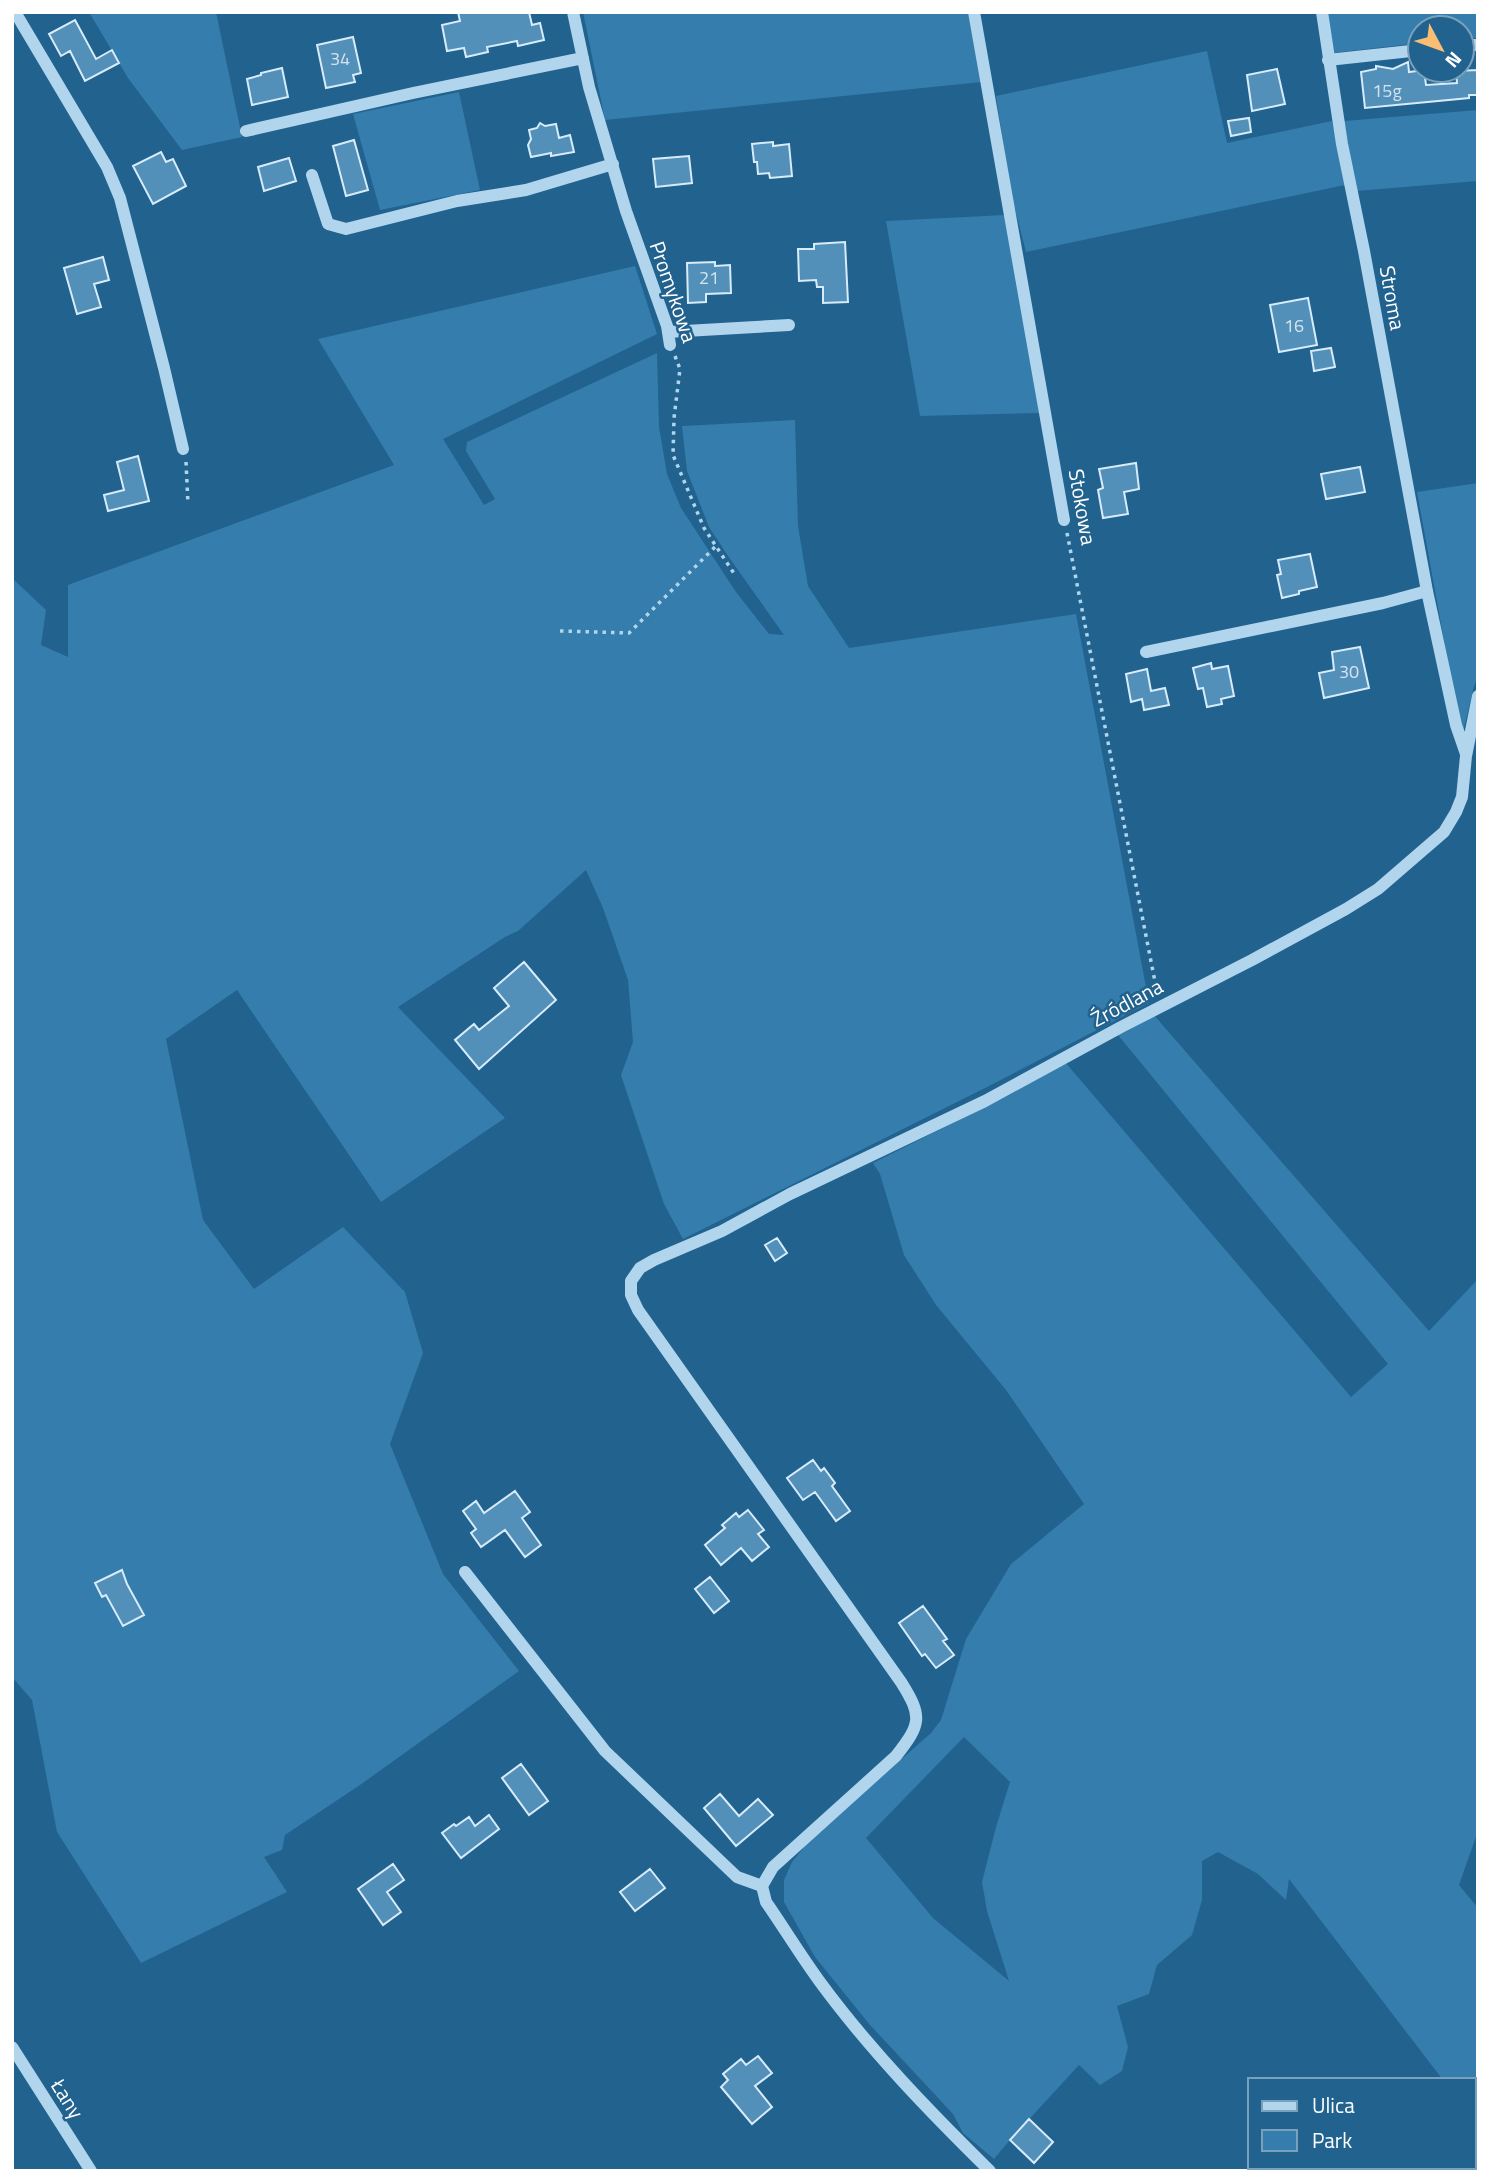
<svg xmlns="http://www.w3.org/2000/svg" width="1490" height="2183" font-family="'Titillium Web',sans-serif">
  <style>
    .green { fill: #357dac; fill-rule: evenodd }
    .building { fill: #5290b9; stroke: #d7ebf9; stroke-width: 2 }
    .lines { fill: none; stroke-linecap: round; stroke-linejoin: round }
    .path { stroke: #b1d5ec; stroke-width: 3.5; stroke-dasharray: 3.5 5; stroke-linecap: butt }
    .minor { stroke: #b1d5ec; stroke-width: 12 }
    .labels { text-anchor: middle; stroke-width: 5; stroke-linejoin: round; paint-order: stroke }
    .number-label { font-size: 18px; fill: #d4e3ee }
    .street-label { font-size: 21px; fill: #fff; stroke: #21628f }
  </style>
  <rect width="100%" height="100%" fill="#21628f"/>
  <!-- green -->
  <path class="green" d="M 89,12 L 216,12 L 242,137 L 182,150 L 128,78 Z
    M 583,12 L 968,12 L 982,82 L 605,120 Z
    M 1327,12 L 1478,12 L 1478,38 L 1462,38 L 1462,28 L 1420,28 L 1420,43 L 1333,53 Z
    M 1207,51 L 1227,143 L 1332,121 L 1345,185 L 1026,252 L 1011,194 L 996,96 Z
    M 459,92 L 480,190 L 380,210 L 353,114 Z
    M 1478,110 L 1478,181 L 1356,191 L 1344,121 Z
    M 1005,215 L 1040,413 L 920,416 L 886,221 Z
    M 635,266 L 657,334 L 443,439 L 484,505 L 495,499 L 466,451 L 467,442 L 657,353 L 659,427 L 667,474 L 681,508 L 736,592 L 769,634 L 784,635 L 728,556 L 709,527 L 687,471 L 682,426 L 795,420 L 798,526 L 808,586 L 849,648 L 1076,614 L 1149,1003 L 989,1086 L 683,1239 L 664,1204 L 621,1075 L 633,1042 L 628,980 L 603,908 L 586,870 L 518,931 L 505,937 L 398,1007 L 505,1118 L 381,1202 L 237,990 L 166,1039 L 203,1220 L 254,1289 L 343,1227 L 405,1292 L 423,1353 L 390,1444 L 443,1574 L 519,1671 L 360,1785 L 285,1835 L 282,1850 L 264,1857 L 287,1892 L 141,1963 L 57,1832 L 32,1700 L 12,1677 L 12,578 L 46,610 L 41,645 L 68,657 L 68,585 L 394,465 L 318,339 Z
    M 1478,483 L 1478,677 L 1474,686 L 1463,732 L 1456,706 L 1417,492 Z
    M 1153,1014 L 1429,1331 L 1478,1279 L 1478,1831 L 1459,1885 L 1478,1908 L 1478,2129 L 1474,2124 L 1474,2080 L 1443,2080 L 1289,1879 L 1286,1900 L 1258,1874 L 1218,1852 L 1202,1861 L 1202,1900 L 1192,1935 L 1157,1965 L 1149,1994 L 1117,2006 L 1128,2047 L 1122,2071 L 1100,2085 L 1079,2065 L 1010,2140 L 994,2159 L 963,2133 L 953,2114 L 870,2025 L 815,1957 L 784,1902 L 784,1880 L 792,1862 L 809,1841 L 931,1733 L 941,1720 L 966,1639 L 1011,1564 L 1084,1504 L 1006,1390 L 936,1305 L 904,1255 L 880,1174 L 873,1163 L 979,1110 L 1065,1062 L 1351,1397 L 1388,1364 L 1118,1035 ZM 964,1737 L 1010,1782 L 996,1827 L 982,1882 L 987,1911 L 1009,1981 L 933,1918 L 866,1838 Z"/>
  <!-- building -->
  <path class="building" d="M 458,12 L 529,12 L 532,25 L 540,23 L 544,40 L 518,46 L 517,41 L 487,47 L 488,52 L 466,57 L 464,48 L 447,51 L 442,25 L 460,21 Z
    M 75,20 L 96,59 L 112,50 L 119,63 L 85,81 L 70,51 L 61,56 L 49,34 Z
    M 353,37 L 361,73 L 353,75 L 355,82 L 326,88 L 317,45 Z
    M 1408,62 L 1409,72 L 1424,70 L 1426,85 L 1457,83 L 1456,71 L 1478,70 L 1478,95 L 1469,95 L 1469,98 L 1365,108 L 1361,72 L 1376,69 L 1376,66 L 1393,69 Z
    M 282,68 L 288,97 L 252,105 L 247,79 L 261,75 L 261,73 Z
    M 1277,69 L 1285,104 L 1252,111 L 1247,75 Z
    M 1249,118 L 1251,132 L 1231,136 L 1228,121 Z
    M 540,123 L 545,126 L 556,124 L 559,138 L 570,135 L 574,152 L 551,156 L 551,153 L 531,157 L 528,145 L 531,139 L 529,130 L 537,128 Z
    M 354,140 L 368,190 L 346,196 L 333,146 Z
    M 773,142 L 773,146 L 789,144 L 792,176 L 770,178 L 769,173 L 758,174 L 757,162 L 754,162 L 752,144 Z
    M 161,152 L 166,162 L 173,159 L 186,186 L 153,204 L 133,166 Z
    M 689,156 L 692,183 L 656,187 L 653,159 Z
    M 289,158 L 296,181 L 264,191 L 258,167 Z
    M 845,242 L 848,302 L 823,303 L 823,287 L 817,287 L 816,280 L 799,281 L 798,249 L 814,249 L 814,244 Z
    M 103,257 L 109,280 L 94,284 L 101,307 L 77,314 L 64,268 Z
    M 715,262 L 715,266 L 730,265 L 731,293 L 706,294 L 706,302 L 688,303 L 687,263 Z
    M 1308,298 L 1317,345 L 1279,352 L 1270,305 Z
    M 1331,348 L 1335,367 L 1314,371 L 1311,351 Z
    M 138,456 L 149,501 L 108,511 L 104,495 L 124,490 L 117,462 Z
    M 1136,463 L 1139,489 L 1124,492 L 1128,514 L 1103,518 L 1098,490 L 1103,488 L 1099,469 Z
    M 1360,467 L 1365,492 L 1326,499 L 1321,474 Z
    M 1310,554 L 1317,587 L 1299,591 L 1299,594 L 1282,598 L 1277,575 L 1281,574 L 1278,560 Z
    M 1360,647 L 1369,688 L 1324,698 L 1319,673 L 1334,670 L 1332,652 Z
    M 1211,663 L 1212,669 L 1228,666 L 1234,696 L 1221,699 L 1222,704 L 1207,707 L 1203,688 L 1198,689 L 1193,668 Z
    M 1147,669 L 1151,691 L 1165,688 L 1169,705 L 1144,710 L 1142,699 L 1131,702 L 1126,674 Z
    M 524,962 L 556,1000 L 479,1069 L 455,1040 L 474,1024 L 479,1030 L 509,1006 L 494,988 Z
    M 777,1238 L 787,1253 L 775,1261 L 765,1245 Z
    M 813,1460 L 821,1471 L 824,1468 L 835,1483 L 832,1486 L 850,1511 L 836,1521 L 815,1492 L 803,1500 L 787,1478 Z
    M 515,1491 L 530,1512 L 522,1518 L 541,1545 L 525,1557 L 505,1530 L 481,1547 L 471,1533 L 476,1529 L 463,1511 L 476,1501 L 484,1513 Z
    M 748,1510 L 764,1530 L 758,1534 L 769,1547 L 752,1561 L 741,1548 L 721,1565 L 705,1545 L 725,1528 L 722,1525 L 736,1513 L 739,1517 Z
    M 122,1570 L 127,1584 L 144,1615 L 123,1626 L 106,1595 L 102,1597 L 95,1583 Z
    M 710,1577 L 729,1601 L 714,1613 L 695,1589 Z
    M 923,1606 L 947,1639 L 943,1641 L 954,1655 L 936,1668 L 925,1654 L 922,1656 L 899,1623 Z
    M 521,1764 L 548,1801 L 529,1815 L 502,1778 Z
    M 720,1794 L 739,1816 L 758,1799 L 773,1815 L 736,1846 L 704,1808 Z
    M 489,1815 L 499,1829 L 461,1858 L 442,1833 L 454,1824 L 456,1826 L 469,1817 L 475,1826 Z
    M 393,1864 L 404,1880 L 387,1892 L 401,1912 L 383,1925 L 358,1889 Z
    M 650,1869 L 665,1888 L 635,1911 L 620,1892 Z
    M 758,2056 L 772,2073 L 755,2086 L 772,2107 L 752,2124 L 721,2087 L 728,2080 L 723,2074 L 741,2059 L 746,2065 Z
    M 1029,2119 L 1053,2142 L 1034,2163 L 1010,2140 Z"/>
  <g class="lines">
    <!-- path -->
    <path class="path" d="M 675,356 L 680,369 L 674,418 L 673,455 L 704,528 L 735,575
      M 186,462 L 188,504
      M 1067,533 L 1157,992
      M 560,631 L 629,633 L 716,546"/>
    <!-- minor -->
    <path class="minor" d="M 15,12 L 107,167 L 120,198 L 164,368 L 183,449
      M 573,12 L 589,87 L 626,211 L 667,326 L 670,345
      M 974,12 L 1064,520
      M 1322,12 L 1342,144 L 1364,251 L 1427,591 L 1456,725 L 1466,754
      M 1462,45 L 1478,45
      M 1328,60 L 1420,50
      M 246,131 L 413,93 L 583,58
      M 312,175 L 328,224 L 346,229 L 457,201 L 526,190 L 613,164
      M 668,332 L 789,325
      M 1146,652 L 1383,603 L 1427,591
      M 465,1572 L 605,1751 L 737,1877 L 762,1886
      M 12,2047 L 91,2171
      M 990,2171 C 930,2112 870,2050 820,1982 C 801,1956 784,1928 766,1902 L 762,1886 L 773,1867 L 896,1756 C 921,1724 923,1717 901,1682 L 638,1310 L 631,1295 L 631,1281 L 640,1268 L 654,1260 L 722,1231 L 790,1194 L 985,1101 L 1121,1027 L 1252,960 L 1346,909 L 1378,889 L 1444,832 L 1456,812 L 1462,797 L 1466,756 L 1478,696"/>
  </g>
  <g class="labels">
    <!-- number labels -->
    <g class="number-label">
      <text x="340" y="65">34</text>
      <text x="1387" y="97">15g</text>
      <text x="709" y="284">21</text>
      <text x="1294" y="332">16</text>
      <text x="1349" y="678">30</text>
    </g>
    <!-- street labels -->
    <g class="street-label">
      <text transform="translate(673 292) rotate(71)" y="7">Promykowa</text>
      <text transform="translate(1392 298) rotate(80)" y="7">Stroma</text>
      <text transform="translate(1082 507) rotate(80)" y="7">Stokowa</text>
      <text transform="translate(1127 1003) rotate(-28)" y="7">Źródlana</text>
      <text transform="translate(67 2099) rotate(58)" y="7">Łany</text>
    </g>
  </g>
  <!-- border -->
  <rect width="1490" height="2183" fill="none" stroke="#ffffff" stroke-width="28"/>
  <!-- legend -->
  <rect x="1248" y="2078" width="228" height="91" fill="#21628f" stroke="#7aa1bc" stroke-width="2"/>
  <rect x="1262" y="2101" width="35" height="10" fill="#b1d5ec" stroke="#7aa1bc" stroke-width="2"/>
  <text x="1312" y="2113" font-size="21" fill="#ffffff">Ulica</text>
  <rect x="1262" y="2130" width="35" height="21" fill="#357dac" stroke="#7aa1bc" stroke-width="2"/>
  <text x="1312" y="2148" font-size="21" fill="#ffffff">Park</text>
  <!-- north arrow -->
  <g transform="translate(1441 49) rotate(131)"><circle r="33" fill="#21628f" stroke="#7aa1bc" stroke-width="2"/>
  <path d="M0-5L12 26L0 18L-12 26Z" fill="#f9be73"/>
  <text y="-10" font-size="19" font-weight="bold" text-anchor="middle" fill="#ffffff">N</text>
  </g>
</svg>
